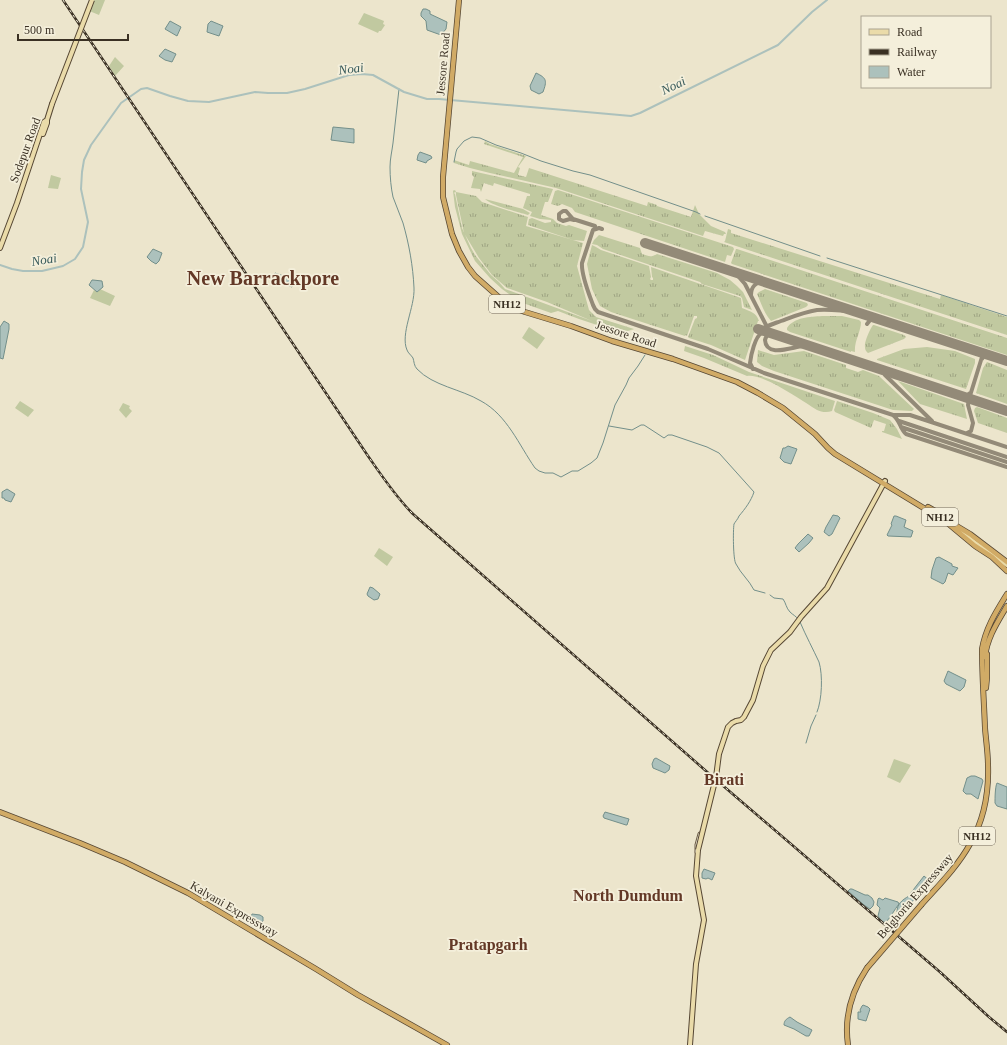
<svg xmlns="http://www.w3.org/2000/svg" width="1007" height="1045" font-family="'Times New Roman',serif">
  <style>
    .grass { fill: url(#grass-tufts) }
    .park { fill: #c1c9a0 }
    .water { fill: #acc1bc; stroke: #738f8a }
    .lines { fill: none; stroke-linecap: round; stroke-linejoin: round }
    .stream { stroke: #738f8a; stroke-width: 1 }
    .canal { stroke: #acc1bc; stroke-width: 2 }
    .taxiway { stroke: #938a78; stroke-width: 4 }
    .runway { stroke: #938a78; stroke-width: 10 }
    .secondary-casing { stroke: #6a5a44; stroke-width: 5 }
    .primary-casing { stroke: #564734; stroke-width: 6 }
    .highway-casing { stroke: #564734; stroke-width: 6 }
    .secondary { stroke: #f7f2df; stroke-width: 3 }
    .primary { stroke: #eadba9; stroke-width: 4 }
    .highway { stroke: #d1ab66; stroke-width: 4.5 }
    .rail-casing { stroke: #3a3023; stroke-width: 2.5 }
    .rail { stroke: #f4efdb; stroke-width: 1; stroke-dasharray: 3; stroke-linecap: butt }
    .primary-bridge-casing { stroke: #564734; stroke-width: 6; stroke-linecap: butt }
    .highway-bridge-casing { stroke: #564734; stroke-width: 6; stroke-linecap: butt }
    .primary-bridge { stroke: #eadba9; stroke-width: 4 }
    .highway-bridge { stroke: #d1ab66; stroke-width: 4.5 }
    .labels { text-anchor: middle; stroke-width: 3.5; stroke-linejoin: round; paint-order: stroke }
    .shield { fill: #f4efdb; stroke: #72695a; stroke-width: 1 }
    .shield-label { font-size: 11px; font-weight: bold; fill: #3a3023 }
    .street-label { font-size: 12px; fill: #3a3023; stroke: #f4efdb }
    .water-label { font-size: 13px; font-style: italic; fill: #345758; stroke: #f4efdb }
    .district-label { font-size: 16px; font-weight: bold; fill: #633826; stroke: #f4efdb }
    .town-label { font-size: 20px; font-weight: bold; fill: #633826; stroke: #f4efdb }
  </style>
  <defs>
    <pattern id="grass-tufts" width="24" height="20" patternUnits="userSpaceOnUse"><rect width="24" height="20" fill="#c1c9a0"/><path d="M3 7l-1-3M5 7V3M7 7l1-3M15 17l-1-3M17 17v-4M19 17l1-3" fill="none" stroke="#9ea482"/></pattern>
  </defs>
  <rect width="100%" height="100%" fill="#ece5cc"/>
  <!-- grass -->
  <path class="grass" d="M 485,141 L 490,144 L 526,156 L 518,167 L 520,168 L 518,175 L 526,177 L 529,168 L 647,206 L 648,202 L 657,205 L 657,206 L 691,217 L 695,205 L 699,214 L 711,226 L 725,232 L 726,234 L 724,234 L 723,236 L 705,231 L 703,236 L 556,188 L 490,173 L 470,168 L 454,163 L 454,160 L 469,165 L 470,161 L 514,173 L 523,157 L 484,144 Z
    M 472,171 L 553,189 L 548,202 L 545,202 L 541,215 L 553,219 L 557,223 L 566,226 L 569,225 L 587,231 L 584,241 L 573,240 L 528,225 L 528,224 L 529,219 L 532,218 L 545,223 L 551,222 L 551,220 L 540,219 L 530,216 L 532,212 L 523,208 L 527,196 L 530,196 L 530,194 L 494,183 L 493,186 L 484,183 L 481,192 L 480,189 L 471,188 L 474,177 L 472,175 Z
    M 454,190 L 456,191 L 455,193 L 454,192 L 454,193 L 455,194 L 462,228 L 471,248 L 475,255 L 491,275 L 499,282 L 505,289 L 592,321 L 547,302 L 507,288 L 492,275 L 479,258 L 464,233 L 456,195 L 456,192 L 476,196 L 482,202 L 528,217 L 526,226 L 583,243 L 577,266 L 589,310 L 596,317 L 634,329 C 632,330 620,333 618,332 L 579,319 L 558,311 L 551,313 L 520,302 L 502,289 L 490,278 L 475,261 L 462,234 L 455,207 L 453,191 Z
    M 558,190 L 733,247 L 734,249 L 731,256 L 727,255 L 725,262 L 575,212 L 572,208 L 562,204 L 558,206 L 551,204 L 555,191 Z
    M 485,199 L 523,209 L 530,213 L 528,215 C 518,212 492,206 485,199 Z
    M 728,229 L 731,230 L 731,233 L 940,299 L 941,295 L 1007,317 L 1007,335 L 724,242 L 725,241 Z
    M 599,235 L 640,248 L 642,254 C 649,256 650,258 657,254 L 717,273 L 730,280 L 737,286 L 743,292 L 752,310 L 744,307 L 742,298 L 740,296 L 702,284 L 700,282 L 603,249 L 597,245 L 592,244 L 594,240 Z
    M 592,245 L 596,247 L 601,250 L 649,266 L 651,277 L 650,279 L 651,280 L 653,280 L 653,278 L 652,277 L 651,267 L 741,298 L 742,308 C 751,312 756,312 759,321 L 758,321 L 745,360 L 711,345 L 689,338 L 688,337 L 695,319 L 697,318 L 697,316 L 694,316 L 687,336 L 686,335 L 685,336 L 611,312 L 600,306 L 592,289 L 587,264 Z
    M 736,249 L 737,249 L 1007,338 L 1007,355 L 732,264 L 731,263 Z
    M 765,289 L 807,303 L 808,305 L 806,307 L 771,321 C 763,311 762,305 757,294 L 759,292 Z
    M 822,316 L 842,316 L 859,320 L 861,322 C 861,332 854,341 855,352 L 851,351 L 851,352 L 790,332 L 787,330 L 787,328 C 794,317 810,317 822,316 Z
    M 873,325 L 874,325 L 904,335 L 906,337 L 904,339 L 868,353 C 866,351 865,350 865,347 C 864,342 870,329 873,325 Z
    M 685,346 L 713,355 L 749,372 L 835,401 L 832,411 C 827,413 821,412 817,410 C 802,401 763,373 747,376 L 704,358 L 684,351 Z
    M 927,347 L 955,351 L 975,359 L 975,363 L 966,389 L 877,360 L 877,359 L 904,349 Z
    M 758,350 L 774,355 L 804,351 L 846,365 L 846,368 L 858,372 L 863,370 L 879,376 L 914,409 L 912,411 L 893,410 L 774,371 L 762,366 L 757,362 Z
    M 987,362 L 1007,370 L 1007,404 L 976,393 L 983,368 Z
    M 898,381 L 964,404 L 967,419 L 920,404 Z
    M 837,401 L 873,413 L 890,420 L 897,429 L 902,439 L 882,432 L 882,431 L 884,431 L 886,424 L 874,420 L 871,428 L 835,412 L 834,410 Z
    M 977,407 L 1007,418 L 1007,433 L 978,423 L 974,411 L 975,408 Z"/>
  <!-- park -->
  <path class="park" d="M 91,0 L 105,0 L 99,15 L 87,10 Z
    M 364,13 L 384,21 L 383,24 L 385,25 L 381,31 L 379,31 L 378,33 L 358,24 Z
    M 115,57 L 124,66 L 115,76 L 109,66 Z
    M 51,175 L 61,178 L 58,189 L 48,188 Z
    M 100,289 L 115,296 L 110,306 L 90,298 L 94,290 L 97,292 Z
    M 529,327 L 545,338 L 537,349 L 522,338 Z
    M 20,401 L 34,410 L 28,417 L 15,408 Z
    M 123,403 L 130,406 L 129,408 L 132,411 L 126,418 L 119,410 Z
    M 379,548 L 393,557 L 387,566 L 374,556 Z
    M 894,759 L 911,765 L 900,783 L 887,777 Z"/>
  <!-- water -->
  <path class="water" d="M 423,9 L 426,9 L 430,11 L 430,14 L 447,22 L 446,29 L 441,35 L 427,30 L 426,21 L 421,16 L 421,13 Z
    M 170,21 L 181,27 L 177,36 L 165,29 Z
    M 211,21 L 223,26 L 219,36 L 207,32 L 208,24 Z
    M 165,49 L 176,54 L 172,62 L 165,60 L 159,56 Z
    M 536,73 C 547,78 547,81 543,92 L 539,94 L 531,90 L 530,86 Z
    M 333,127 L 354,129 L 354,143 L 331,140 Z
    M 420,152 L 431,156 L 432,158 L 427,161 L 426,163 L 417,160 L 418,155 Z
    M 153,249 L 162,253 L 159,261 L 156,264 L 151,261 L 147,257 Z
    M 275,273 L 295,280 L 292,287 L 273,279 Z
    M 92,280 L 93,280 L 102,281 L 103,287 L 97,292 L 89,285 Z
    M 4,321 L 9,324 L 9,329 L 3,359 L 0,358 L 0,327 Z
    M 788,446 L 797,449 L 791,464 L 784,462 L 780,458 L 783,448 L 785,448 Z
    M 7,489 L 15,494 L 11,502 L 5,500 L 4,498 L 2,498 L 2,492 Z
    M 833,515 L 838,516 L 840,518 L 832,534 L 829,536 L 824,532 L 826,527 Z
    M 894,516 L 896,516 L 906,520 L 904,527 L 913,531 L 911,537 L 888,536 L 887,535 L 892,525 L 891,524 Z
    M 808,534 L 813,538 L 809,543 L 799,552 L 795,548 L 798,544 Z
    M 939,557 L 952,564 L 952,566 L 958,568 L 953,575 L 948,573 L 945,582 L 943,584 L 931,578 L 932,570 L 936,558 Z
    M 370,587 L 373,588 L 380,594 L 378,599 L 374,600 L 368,596 L 367,594 Z
    M 948,671 L 966,680 L 964,687 L 960,691 L 946,684 L 944,681 Z
    M 656,758 L 670,766 L 669,770 L 665,773 L 653,768 L 652,764 L 654,759 Z
    M 971,776 L 975,776 L 982,779 L 983,781 L 978,799 L 971,794 L 966,794 L 963,791 L 967,778 Z
    M 997,783 L 1007,787 L 1007,809 L 997,806 L 995,803 C 995,799 995,787 997,783 Z
    M 605,812 L 629,819 L 627,825 L 626,825 L 604,818 L 603,816 Z
    M 704,869 L 715,873 L 712,880 L 708,878 L 706,879 L 702,878 L 702,873 Z
    M 924,876 L 930,881 L 930,883 C 924,888 922,895 915,899 L 910,896 L 910,894 Z
    M 850,889 L 852,889 L 865,895 L 868,895 L 872,898 L 874,902 L 873,906 L 870,909 L 864,905 L 848,891 Z
    M 909,896 L 914,899 L 913,901 L 910,902 L 907,905 L 901,913 L 899,913 L 897,912 C 897,904 902,900 909,896 Z
    M 879,898 L 883,900 L 885,898 L 898,902 L 899,904 C 894,910 891,917 886,922 L 882,922 L 878,916 L 880,908 L 877,905 L 878,899 Z
    M 252,914 L 260,915 L 263,917 L 263,921 L 259,925 L 254,924 L 251,922 L 251,917 Z
    M 863,1005 L 868,1007 L 870,1009 L 866,1021 L 858,1019 L 858,1012 L 861,1012 L 860,1010 L 862,1006 Z
    M 790,1017 L 797,1022 L 812,1030 L 809,1036 L 806,1036 L 794,1029 L 784,1025 C 784,1021 786,1019 790,1017 Z"/>
  <g class="lines">
    <!-- stream -->
    <path class="stream" d="M 399,89 C 397,107 395,125 393,143 C 392,151 390,159 390,167 C 390,177 391,188 393,197 C 396,206 400,214 403,223 C 409,244 413,266 414,288 C 415,307 400,334 407,350 C 408,353 411,355 413,358 C 414,361 414,366 417,369 C 433,386 461,389 481,401 C 507,415 519,445 535,468 L 539,471 L 545,473 L 553,473 L 561,477 L 572,471 L 578,471 L 591,463 L 597,458 L 603,443 L 615,405 L 626,385 L 629,378 L 638,366 L 645,355
      M 454,162 L 456,152 L 457,149 L 464,141 L 472,137 L 480,138 L 496,145 L 521,153 L 541,161 L 573,171 L 590,175 L 696,212 L 700,214
      M 705,216 L 820,256
      M 827,258 L 1007,316
      M 609,426 L 632,430 L 641,425 L 644,425 L 664,438 L 668,435 L 672,435 L 707,447 L 719,453 L 754,492 C 751,501 745,509 739,516 C 738,519 735,522 734,524 C 733,530 733,560 736,564 C 741,574 749,580 754,590 L 765,593
      M 770,595 L 774,598 L 783,599 C 786,603 786,608 790,612 C 793,615 796,616 798,619
      M 800,622 C 806,636 813,649 819,662 C 823,675 822,700 817,712
      M 806,743 L 811,726 L 816,715"/>
    <!-- canal -->
    <path class="canal" d="M 0,265 L 12,269 L 23,271 L 42,271 L 63,266 L 75,259 L 83,247 L 88,222 L 81,189 L 82,172 L 84,160 L 91,145 L 121,103 L 141,89 L 147,88 L 170,96 L 188,101 L 209,102 L 255,92 L 268,93 L 287,93 L 305,89 L 349,75 L 362,74 L 373,75 L 404,92 L 427,99 L 439,99 L 631,116 L 640,113 L 778,45 L 812,12 L 827,0"/>
    <!-- taxiway -->
    <path class="taxiway" d="M 574,220 L 570,219 L 563,221 L 559,219 L 559,214 L 563,211 L 566,211 L 573,219 L 595,226
      M 602,229 L 599,228 L 593,230 L 582,263 C 581,275 589,294 593,305 L 595,309 L 598,312 L 708,349 L 764,373 L 893,415 L 910,415 L 1007,447
      M 730,270 L 738,276 L 745,284 L 767,327 L 769,330 L 775,334
      M 751,295 C 751,287 756,282 764,282
      M 867,324 L 871,319 L 877,319
      M 759,333 C 764,326 773,324 781,321 C 792,317 804,312 817,310 C 831,309 847,311 861,313
      M 775,334 C 770,333 766,335 765,340 C 766,358 792,347 803,346 C 808,346 811,346 816,348
      M 982,359 L 984,356 L 988,355
      M 753,369 L 750,363 C 751,355 755,336 762,333 C 766,332 769,333 772,333
      M 894,373 L 888,372 L 885,375 L 932,421
      M 962,396 L 966,396 L 970,393 C 970,400 976,400 981,402
      M 893,415 C 900,420 900,429 906,434 L 1007,467
      M 899,421 L 1007,457
      M 901,427 L 904,428 L 1007,462
      M 967,433 L 971,431 L 973,423 L 968,405 L 969,399 L 982,357 L 981,354 L 980,353"/>
    <!-- runway -->
    <path class="runway" d="M 645,243 L 1007,361
      M 758,329 L 1007,411"/>
    <!-- secondary casing -->
    <g class="secondary-casing">
      <path id="secondary" d="M 697,852 L 697,845 L 700,834"/>
    </g>
    <!-- primary casing -->
    <g class="primary-casing">
      <path id="primary" d="M 43,134 L 47,123 L 47,120
        M 0,248 L 17,203 L 44,122 L 47,120 L 52,104
        M 959,529 L 974,542 L 1007,565
        M 736,721 L 741,720 L 744,717 L 753,700 L 763,666 L 771,650 L 790,632 L 801,617 L 827,588 L 885,481
        M 690,1045 L 696,964 L 704,920 L 696,876 L 698,850"/>
    </g>
    <!-- highway casing -->
    <g class="highway-casing">
      <path id="highway" d="M 459,0 L 443,177 L 443,197 L 452,234 L 459,251 L 468,267 L 475,276 L 502,300 L 512,307 L 525,312 L 571,326 L 612,341 L 673,359 L 737,382 L 758,393 L 783,408 L 815,434 L 828,448 L 835,454 L 945,521 L 975,546 L 992,557 L 1007,571
        M 928,507 L 948,518 L 955,525 L 970,534 L 1007,562
        M 985,657 C 987,638 997,623 1007,606
        M 986,688 L 987,678 L 987,654
        M 0,812 L 80,843 L 125,862 L 188,893 L 316,969 L 358,995 L 447,1045
        M 922,904 C 939,885 958,866 970,844 C 984,820 989,793 988,765 C 988,753 986,741 985,728 C 984,702 982,675 982,649 C 986,627 996,612 1007,594
        M 848,1045 C 844,1017 851,992 867,968"/>
    </g>
    <!-- secondary -->
    <use href="#secondary" class="secondary"/>
    <!-- primary -->
    <use href="#primary" class="primary"/>
    <!-- highway -->
    <use href="#highway" class="highway"/>
    <!-- rail casing -->
    <g class="rail-casing">
      <path id="rail" d="M 63,0 L 368,456 C 382,476 395,496 413,514 L 714,778 L 940,972 L 989,1017 L 1007,1032"/>
    </g>
    <!-- rail -->
    <use href="#rail" class="rail"/>
    <!-- primary-bridge casing -->
    <g class="primary-bridge-casing">
      <path id="primary-bridge" d="M 52,104 L 92,0
        M 698,850 L 716,777 L 719,754 L 728,727 L 732,723 L 736,721"/>
    </g>
    <!-- highway-bridge casing -->
    <g class="highway-bridge-casing">
      <path id="highway-bridge" d="M 867,968 L 922,904"/>
    </g>
    <!-- primary-bridge -->
    <use href="#primary-bridge" class="primary-bridge"/>
    <!-- highway-bridge -->
    <use href="#highway-bridge" class="highway-bridge"/>
  </g>
  <g class="labels">
    <!-- shield labels -->
    <g class="shield">
      <rect x="489" y="295" width="36" height="18" rx="3"/>
      <rect x="922" y="508" width="36" height="18" rx="3"/>
      <rect x="959" y="827" width="36" height="18" rx="3"/>
    </g>
    <g class="shield-label">
      <text x="507" y="308">NH12</text>
      <text x="940" y="521">NH12</text>
      <text x="977" y="840">NH12</text>
    </g>
    <!-- street labels -->
    <g class="street-label">
      <text transform="translate(443 64) rotate(-85)" y="4">Jessore Road</text>
      <text transform="translate(25 150) rotate(-70)" y="4">Sodepur Road</text>
      <text transform="translate(626 334) rotate(18)" y="4">Jessore Road</text>
      <text transform="translate(915 896) rotate(-49)" y="4">Belghoria Expressway</text>
      <text transform="translate(234 909) rotate(30)" y="4">Kalyani Expressway</text>
    </g>
    <!-- water labels -->
    <g class="water-label">
      <text transform="translate(351 68) rotate(-7)" y="5">Noai</text>
      <text transform="translate(673 85) rotate(-26)" y="5">Noai</text>
      <text transform="translate(44 259) rotate(-9)" y="5">Noai</text>
    </g>
    <!-- district labels -->
    <g class="district-label">
      <text x="724" y="785">Birati</text>
      <text x="628" y="901">North Dumdum</text>
      <text x="488" y="950">Pratapgarh</text>
    </g>
    <!-- town labels -->
    <g class="town-label">
      <text x="263" y="285">New Barrackpore</text>
    </g>
  </g>
  <!-- legend -->
  <rect x="861" y="16" width="130" height="72" fill="#f4efdb" stroke="#aaa391"/>
  <rect x="869" y="29" width="20" height="6" fill="#eadba9" stroke="#aaa391"/>
  <text x="897" y="36" font-size="12" fill="#3a3023">Road</text>
  <rect x="869" y="49" width="20" height="6" fill="#3a3023" stroke="#aaa391"/>
  <text x="897" y="56" font-size="12" fill="#3a3023">Railway</text>
  <rect x="869" y="66" width="20" height="12" fill="#acc1bc" stroke="#aaa391"/>
  <text x="897" y="76" font-size="12" fill="#3a3023">Water</text>
  <!-- scale -->
  <path d="M18 34v6h110v-6" fill="none" stroke="#3a3023" stroke-width="2"/>
  <text x="24" y="34" font-size="12" fill="#3a3023" stroke="#f4efdb" stroke-width="3" paint-order="stroke">500 m</text>
</svg>
